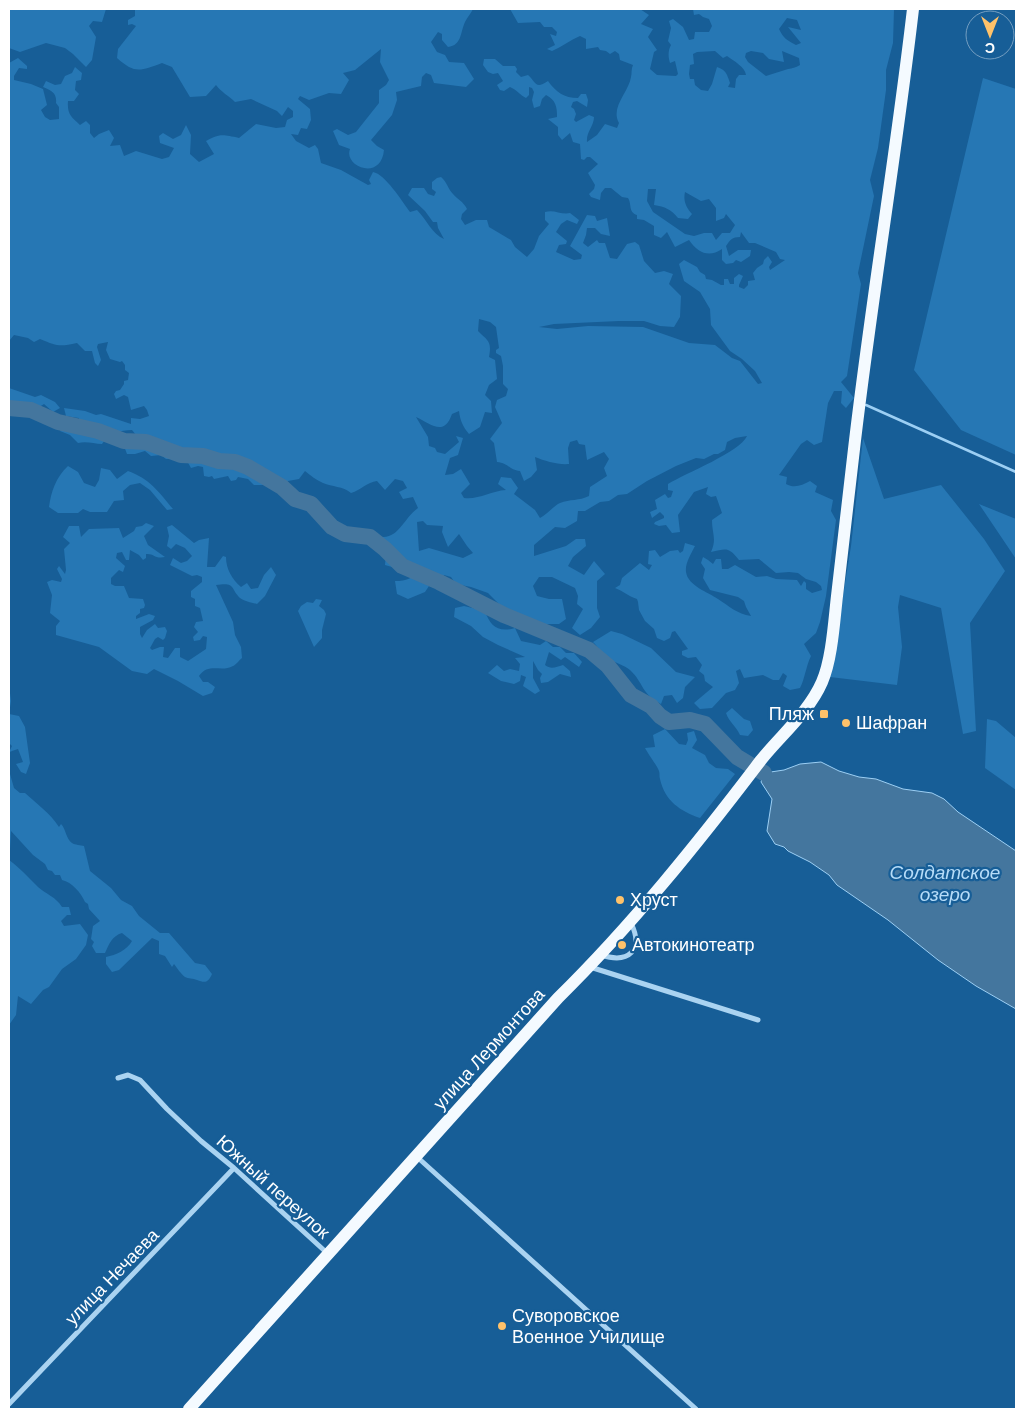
<svg xmlns="http://www.w3.org/2000/svg" width="1025" height="1418" font-family="'DM Sans',sans-serif">
  <style>
    .green { fill: #2677b4; fill-rule: evenodd }
    .water { fill: #44769e; stroke: #9ccff4 }
    .lines { fill: none; stroke-linecap: round; stroke-linejoin: round }
    .stream { stroke: #9ccff4; stroke-width: 2.5 }
    .river { stroke: #44769e; stroke-width: 16 }
    .street { stroke: #aad3f1; stroke-width: 5 }
    .primary { stroke: #f4faff; stroke-width: 12 }
    .poi-dot { fill: #ffc26a; stroke: #175e97; stroke-width: 2 }
    .labels { text-anchor: middle; stroke-width: 4.5; stroke-linejoin: round; paint-order: stroke }
    .poi-label { font-size: 18px; fill: #fff; stroke: #175e97; text-anchor: start }
    .street-label { font-size: 18px; fill: #fff; stroke: #175e97 }
    .water-label { font-size: 19px; font-style: italic; fill: #b6dcf8; stroke: #175e97 }
  </style>
  <rect width="100%" height="100%" fill="#175e97"/>
  <!-- green -->
  <path class="green" d="M 9,9 L 106,9 L 102,22 L 93,21 L 89,26 L 96,37 L 92,60 L 86,67 L 73,54 L 65,48 L 46,43 L 20,52 L 9,48 Z
    M 135,9 L 473,9 C 471,13 467,18 465,22 C 460,33 462,45 448,47 L 442,40 L 442,34 L 438,32 L 431,42 L 437,52 L 445,55 L 449,62 L 464,63 L 474,79 L 466,87 L 434,83 L 431,75 L 426,73 L 422,77 L 421,86 L 396,92 L 397,100 L 392,115 L 371,140 L 377,146 L 384,150 C 381,182 343,166 350,149 L 339,145 L 333,131 L 337,129 L 348,135 L 356,132 L 379,103 L 379,90 L 386,85 L 389,80 L 380,62 L 381,49 L 355,70 L 343,73 L 349,80 L 341,94 L 329,93 L 309,100 L 300,96 L 298,99 L 310,109 L 311,120 L 307,129 L 301,128 L 298,135 L 291,134 L 296,141 L 309,148 L 315,145 L 318,149 L 321,163 L 341,170 L 368,185 L 371,184 L 369,180 L 373,172 C 385,174 402,201 410,212 L 417,210 C 427,220 432,234 444,239 L 438,228 L 437,222 L 433,222 L 425,211 L 408,195 L 412,188 L 424,188 L 428,194 L 434,196 L 436,192 L 432,189 L 432,182 L 437,178 L 441,177 C 447,182 448,189 453,194 C 458,200 463,201 467,209 L 462,214 L 461,219 L 465,225 L 476,220 L 487,220 L 489,227 L 511,240 L 515,247 L 527,257 L 534,249 L 539,236 L 549,224 L 545,220 L 545,212 C 554,209 561,215 570,213 L 579,220 L 577,224 L 567,220 L 561,224 L 556,232 L 567,241 L 566,244 L 559,245 L 556,252 L 574,260 L 581,259 L 582,255 L 570,246 L 587,215 L 595,216 L 597,221 L 607,218 L 610,236 L 601,234 L 595,228 L 587,228 L 586,235 L 583,243 L 588,247 L 597,240 L 599,243 L 605,243 L 610,258 L 617,259 L 627,244 L 635,242 L 639,245 L 644,261 L 655,273 L 664,271 L 673,274 L 669,284 L 681,296 L 680,317 L 674,327 L 660,326 L 644,321 L 619,321 L 554,324 L 539,327 L 557,329 L 588,326 L 643,327 L 689,343 L 715,345 L 732,358 L 740,361 L 758,384 L 762,383 L 755,371 L 742,359 L 730,351 L 711,325 L 710,309 L 700,292 L 684,281 L 679,264 L 684,260 L 697,267 L 700,272 L 705,275 L 706,279 L 712,280 L 721,285 L 724,285 L 724,279 L 728,279 L 730,284 L 734,284 L 734,278 L 739,274 L 743,276 L 739,285 L 739,287 L 744,289 L 748,285 L 748,281 L 755,280 L 753,273 L 757,268 L 763,264 L 764,260 L 768,256 L 772,262 L 769,267 L 770,270 L 785,260 L 780,259 L 776,252 L 755,243 L 749,243 L 741,232 L 740,237 C 732,237 730,240 726,246 L 729,256 L 738,250 L 751,250 L 750,256 L 741,262 L 736,260 L 733,263 L 726,264 L 722,260 L 722,249 C 709,258 698,253 689,240 L 675,247 L 667,232 L 661,238 L 654,235 L 654,226 L 644,220 L 637,219 L 637,215 C 628,212 632,204 628,198 L 622,197 L 611,188 L 605,188 L 601,193 L 600,200 L 591,197 L 589,194 L 594,189 L 595,185 L 588,173 L 598,164 L 590,157 L 587,157 L 584,160 L 581,159 L 580,144 L 573,142 L 570,133 L 562,140 L 558,135 L 558,127 L 548,119 L 557,117 C 557,107 556,100 546,95 L 542,99 L 540,106 L 534,108 L 532,100 L 534,92 L 532,88 L 529,87 L 529,95 L 526,98 C 520,95 517,90 510,87 L 504,91 L 500,90 L 497,85 L 503,81 L 498,73 L 493,74 L 488,72 L 483,65 L 484,59 L 495,59 L 503,66 L 515,66 L 517,69 L 516,72 L 521,77 L 528,75 C 536,82 535,90 548,81 C 556,92 564,98 578,98 L 581,94 L 586,94 L 588,100 L 587,107 L 577,101 L 573,102 L 571,107 L 574,109 L 576,114 L 574,120 L 576,122 L 589,115 L 594,117 C 594,126 586,132 587,142 L 597,135 L 605,124 L 617,128 L 619,123 C 610,107 629,92 631,77 C 632,73 631,69 633,65 L 620,60 L 619,54 L 615,51 L 610,54 L 606,51 L 600,50 L 598,47 L 586,49 L 586,39 L 580,36 C 570,40 562,47 552,51 L 547,49 L 555,45 L 550,34 L 556,36 L 557,32 L 552,27 L 544,27 L 540,22 L 518,23 L 510,9 L 640,9 L 649,15 L 641,24 L 653,29 L 648,37 L 657,50 L 654,52 L 650,69 L 657,75 L 676,76 L 678,74 L 675,61 L 670,63 C 668,57 668,50 671,45 L 668,41 L 671,28 L 669,21 L 673,19 L 683,27 L 689,40 L 694,39 L 695,32 L 709,32 L 712,26 L 709,19 L 703,17 L 699,14 L 694,15 L 693,9 L 894,9 L 893,43 L 886,70 L 886,90 L 878,148 L 870,180 L 874,196 L 858,273 L 861,284 L 847,376 L 841,382 L 854,398 L 846,408 L 841,403 L 842,391 L 834,391 L 828,403 L 822,442 L 814,445 L 807,440 L 801,444 L 779,475 L 787,477 L 786,484 C 795,489 802,485 810,481 L 817,486 L 815,492 L 833,500 L 831,511 L 836,520 L 826,596 L 820,622 L 816,633 L 804,644 L 811,656 C 806,666 805,678 800,688 L 790,690 L 783,686 L 787,676 L 783,673 L 779,680 L 773,680 L 763,675 L 744,678 L 740,669 L 736,671 L 739,683 L 735,690 L 726,693 L 712,708 L 700,709 L 694,703 L 713,687 L 705,681 L 704,675 L 699,671 L 702,665 L 696,657 L 688,658 L 682,655 L 682,651 L 688,649 L 675,631 L 672,632 L 670,638 L 664,641 L 657,638 L 654,629 L 645,621 L 639,610 L 638,602 L 637,599 C 628,596 623,591 615,588 L 620,585 L 622,578 L 640,563 L 649,570 L 652,565 L 648,564 L 649,551 L 655,550 L 660,557 L 670,551 L 678,550 L 680,553 L 683,551 L 685,543 L 695,546 C 691,554 685,563 686,572 C 688,586 708,592 718,599 C 729,606 737,614 751,616 L 746,607 L 744,601 L 738,597 L 710,590 L 703,578 L 705,569 L 701,563 L 703,557 L 708,560 L 713,564 L 716,559 L 721,559 L 722,569 L 728,569 L 735,565 L 756,577 L 767,576 L 776,579 L 797,580 L 801,586 L 804,581 L 806,583 L 806,589 L 812,593 L 822,590 L 821,586 L 816,582 L 806,579 L 798,573 L 789,572 L 776,573 L 759,559 L 739,560 C 728,546 726,549 711,552 C 717,539 712,534 712,520 L 722,513 L 716,496 L 711,497 L 706,494 L 708,487 L 694,492 L 678,515 L 680,532 L 672,533 L 666,525 L 659,526 L 654,524 L 655,522 L 664,518 L 664,516 L 660,512 L 652,518 L 650,512 L 657,509 L 655,500 L 665,494 L 668,498 L 671,497 L 673,491 L 668,490 L 668,484 C 686,473 740,452 747,436 L 735,438 L 727,442 L 725,450 L 718,454 L 714,454 L 704,459 L 696,458 L 676,466 L 647,481 L 627,494 L 618,495 L 609,501 L 600,502 L 585,511 L 578,511 L 577,521 L 565,528 L 555,527 L 534,545 L 534,556 L 566,546 L 576,539 L 585,539 L 586,546 L 573,557 L 568,566 L 584,575 L 594,561 L 605,574 L 597,581 L 597,608 L 600,617 L 591,628 L 580,635 L 572,628 L 583,609 L 577,604 L 578,596 L 575,588 L 552,577 L 539,577 L 533,586 L 537,596 L 549,599 L 562,599 L 566,619 L 559,624 L 545,624 L 515,614 L 500,605 L 488,593 L 471,587 L 456,584 L 451,577 L 444,575 L 437,589 L 429,586 L 425,592 L 408,599 L 397,594 L 395,581 C 407,581 412,579 419,569 L 399,561 L 392,567 L 385,565 L 386,554 L 377,546 L 370,533 C 397,547 401,520 418,508 L 413,497 L 403,499 L 399,492 L 407,488 L 403,481 L 395,479 L 385,490 L 377,481 C 367,482 361,490 351,493 C 343,486 332,487 323,483 C 316,480 311,476 305,471 L 299,479 L 288,481 L 277,490 L 271,485 L 254,485 L 248,479 L 238,477 L 236,480 L 231,481 L 228,476 L 214,479 L 212,476 L 209,477 L 204,476 L 203,467 L 198,466 L 191,468 L 186,459 L 166,459 L 161,455 L 151,456 L 145,451 L 135,454 L 127,454 L 124,446 L 130,439 L 135,439 L 136,435 L 132,430 C 120,430 109,433 102,444 C 94,444 87,441 78,443 L 70,435 L 60,431 L 64,425 L 79,425 L 79,418 L 66,416 L 64,408 L 85,411 L 96,415 L 101,414 L 131,424 L 131,418 L 140,419 L 149,416 L 147,410 L 144,406 L 131,410 L 128,397 L 124,395 L 116,399 L 114,394 L 116,391 L 120,390 L 124,384 L 124,381 L 128,380 L 129,373 L 125,370 L 125,365 L 122,361 L 120,362 L 110,359 L 106,350 L 108,342 L 98,344 L 97,347 L 101,360 L 98,366 L 95,363 L 92,351 L 85,351 L 77,343 C 59,347 57,346 40,339 L 34,342 L 28,338 L 14,335 L 9,341 L 9,63 L 18,58 L 27,66 L 27,69 L 19,68 L 14,76 L 14,80 L 31,84 L 43,89 L 47,105 L 41,110 L 45,117 L 50,120 L 59,119 L 59,107 L 56,103 C 57,93 52,91 43,87 L 46,81 L 55,85 L 61,84 L 65,76 L 72,73 L 75,67 L 82,73 L 81,80 L 76,81 L 75,90 L 79,94 L 74,101 L 68,101 C 67,114 71,117 80,125 L 86,121 L 90,125 L 90,133 L 94,138 L 99,134 L 109,130 L 114,138 L 110,146 L 120,145 L 124,156 L 136,151 L 162,159 L 169,157 L 174,148 L 160,143 L 159,136 L 163,133 L 173,139 L 181,135 L 186,125 L 191,135 L 190,154 L 199,162 L 214,154 L 206,141 C 221,133 223,135 239,138 L 256,124 L 276,128 L 285,127 L 287,120 L 293,117 L 293,111 L 288,107 L 282,116 L 277,111 L 251,99 L 235,102 C 229,96 221,92 216,85 L 206,96 L 190,97 L 172,67 L 162,63 C 140,71 135,74 117,58 L 118,49 L 136,26 L 132,24 L 128,25 L 128,20 L 135,16 ZM 787,18 L 797,20 L 801,30 L 788,27 L 801,43 L 796,45 C 788,41 783,38 779,29 ZM 715,51 L 723,58 L 727,56 C 734,61 745,67 746,75 L 739,75 L 736,79 L 735,88 L 728,87 L 730,83 C 727,74 726,70 717,67 L 712,84 L 708,91 L 701,90 L 695,85 L 694,79 L 690,79 L 689,74 L 690,65 L 694,64 L 693,54 L 697,52 ZM 751,51 L 763,53 L 769,59 L 784,62 L 782,51 L 799,58 L 800,65 C 795,68 793,68 788,69 C 781,71 773,74 766,76 L 748,62 L 745,57 L 746,53 ZM 648,189 L 656,189 L 654,205 C 665,207 671,209 678,218 L 688,219 L 692,214 C 686,207 683,201 685,192 L 701,201 L 709,199 L 716,208 L 716,221 L 724,218 L 726,214 L 735,225 L 730,233 L 722,233 L 716,240 L 712,233 L 704,233 L 694,236 L 685,234 L 653,212 L 647,201 ZM 479,319 L 490,322 L 496,327 L 499,348 L 496,350 L 496,353 L 501,356 L 503,366 L 503,384 L 508,389 L 506,396 L 497,400 L 495,407 L 502,423 L 490,439 L 494,443 L 497,462 C 508,463 510,470 520,471 L 524,481 L 531,477 L 537,470 L 535,457 C 545,461 558,465 569,464 L 568,448 L 570,442 L 577,440 L 579,444 L 585,445 L 587,460 L 604,452 L 609,459 L 604,468 L 607,476 L 590,487 L 589,496 C 579,501 570,499 560,503 C 555,505 547,514 540,518 L 535,510 L 514,494 L 518,488 L 511,478 L 501,477 L 498,484 L 506,490 C 491,491 478,500 464,498 L 461,493 L 470,484 L 461,469 L 453,474 L 445,475 L 450,458 L 458,455 L 463,438 L 456,436 L 459,442 L 445,454 L 437,452 L 435,448 L 429,446 L 428,437 L 416,417 C 431,424 444,437 452,414 L 459,411 C 460,420 463,427 469,434 L 480,427 L 485,412 L 492,413 L 491,401 L 485,395 L 489,385 L 497,379 L 495,360 L 489,357 C 492,341 488,341 478,331 ZM 423,521 L 427,525 L 443,526 L 442,532 L 448,547 L 459,534 L 467,546 L 473,553 L 463,558 L 429,548 L 419,551 L 417,522 Z
    M 983,78 L 1016,89 L 1016,455 L 961,430 L 914,370 Z
    M 9,388 L 35,397 L 41,395 L 55,402 L 60,408 L 53,412 L 44,404 C 36,410 29,406 20,403 L 14,405 L 9,404 Z
    M 863,438 L 884,499 L 941,485 L 984,539 L 1005,571 L 970,623 L 976,731 L 963,734 L 941,608 L 900,595 L 898,607 L 902,647 L 897,685 L 830,677 L 851,546 Z
    M 68,466 L 78,472 L 84,483 L 95,487 L 99,480 L 101,468 L 110,470 L 117,479 L 128,471 C 150,479 158,491 173,509 L 167,510 L 150,490 L 140,483 L 130,485 L 123,491 L 124,500 L 114,501 L 107,512 L 90,512 L 83,509 L 78,513 L 58,513 L 49,507 C 51,492 56,477 68,466 Z
    M 979,504 L 1016,519 L 1016,559 Z
    M 146,523 L 154,526 L 144,536 L 148,545 L 165,557 C 154,559 154,553 146,554 L 146,558 L 143,560 L 139,555 L 130,550 L 129,560 L 126,560 L 122,552 L 117,553 L 116,558 L 125,566 L 123,572 L 119,570 L 111,578 L 111,584 L 115,586 L 124,586 L 129,598 L 143,599 L 145,605 L 144,608 L 140,609 L 140,613 L 136,616 L 136,619 L 149,614 L 155,616 L 153,620 L 140,627 L 140,634 L 142,638 L 147,630 L 155,624 L 158,628 L 165,627 L 167,631 L 165,638 L 163,640 L 158,637 L 155,639 L 150,648 L 152,650 L 160,647 L 164,647 L 163,657 L 168,658 L 175,648 L 180,648 L 180,657 L 188,661 L 206,649 L 207,637 L 203,636 L 200,640 L 194,641 L 193,637 L 198,632 L 194,627 L 196,622 L 203,621 L 200,608 L 195,606 L 195,599 L 191,597 L 191,591 L 202,582 L 202,577 L 197,575 L 192,576 L 170,565 L 173,558 L 181,563 L 187,561 L 192,556 L 185,548 L 176,544 L 171,549 L 167,546 L 169,536 L 167,527 L 172,525 L 194,543 L 199,540 L 209,538 L 207,567 L 215,567 L 223,556 L 226,557 C 226,569 232,579 241,587 L 247,583 L 251,589 L 258,588 L 264,575 L 271,567 L 276,575 L 265,596 L 257,604 C 252,603 244,601 240,598 C 230,588 236,582 216,585 L 233,622 L 235,635 L 241,647 L 242,658 C 239,660 236,665 233,666 C 221,673 209,662 199,676 L 203,682 L 208,682 L 215,687 L 212,693 L 203,696 L 178,681 L 154,669 L 147,674 L 132,671 L 99,647 L 56,635 L 56,626 L 60,621 L 50,613 L 52,595 L 47,582 L 52,580 L 61,582 L 62,579 L 57,569 L 59,566 L 65,574 L 66,570 L 64,549 L 70,543 L 63,537 L 69,526 L 79,526 L 81,537 L 89,529 C 99,529 109,528 119,528 L 123,538 L 134,531 L 136,527 L 142,526 Z
    M 316,599 L 322,600 L 319,606 L 324,610 L 326,614 L 322,630 L 322,638 L 314,647 L 298,611 L 301,606 L 307,602 L 313,603 Z
    M 464,606 L 485,611 C 490,626 498,633 515,628 L 521,641 L 540,645 L 546,641 L 553,647 L 560,647 L 566,653 L 574,653 L 582,662 L 579,667 L 565,657 L 561,660 L 549,652 L 545,665 C 551,670 556,667 563,665 L 570,671 L 571,677 L 560,674 L 548,682 L 541,683 L 540,678 L 542,674 L 538,670 L 533,661 L 533,678 L 540,691 L 535,694 L 523,686 L 526,677 L 521,675 L 520,681 L 514,684 L 501,681 L 488,673 L 497,665 L 504,671 L 510,669 L 519,671 L 520,664 L 515,658 L 525,657 L 498,645 L 483,637 L 471,626 L 454,617 L 455,608 Z
    M 611,631 L 622,634 L 651,648 L 676,672 L 695,677 L 685,687 L 683,698 L 677,703 L 672,695 L 664,696 L 661,704 C 641,694 644,683 630,670 C 624,665 616,663 609,659 C 603,655 598,647 593,642 Z
    M 9,685 L 11,701 L 9,714 L 19,716 L 25,727 L 30,763 L 26,774 L 21,772 L 16,764 L 23,762 L 18,749 L 9,752 L 12,746 L 9,743 Z
    M 732,708 L 744,719 L 750,721 L 753,730 L 748,736 L 740,735 C 736,726 729,722 726,713 Z
    M 987,719 L 996,721 L 1016,738 L 1016,790 L 985,768 Z
    M 665,729 L 679,744 L 686,745 L 688,740 L 687,733 L 694,731 L 697,740 L 692,748 L 705,755 L 709,763 L 716,768 L 728,769 L 735,774 L 700,818 C 680,811 665,801 660,779 C 659,776 660,774 659,771 C 658,767 648,754 645,748 L 655,747 L 653,735 Z
    M 10,774 L 14,788 L 20,793 L 25,793 C 37,804 50,813 59,827 L 61,824 C 66,829 66,839 72,843 C 75,845 81,845 84,846 L 90,871 L 111,888 L 121,900 L 132,906 L 139,916 L 160,933 L 169,933 L 195,963 L 205,965 L 212,974 C 208,983 205,983 197,980 C 193,978 188,979 185,977 C 181,974 177,968 174,964 L 172,967 L 165,956 L 159,954 L 159,941 L 152,938 L 119,970 L 112,972 L 106,964 L 106,957 C 116,955 127,950 132,941 L 122,933 C 112,936 109,944 105,953 L 96,953 L 92,946 L 94,942 L 91,939 L 93,926 L 100,921 L 89,909 L 88,904 L 85,902 C 81,893 72,882 62,880 L 60,875 L 55,875 L 52,871 L 48,870 L 45,864 L 33,855 L 11,831 L 10,849 L 9,848 Z
    M 9,860 C 20,868 28,877 38,887 C 46,894 56,897 62,907 L 69,907 L 71,915 L 67,915 L 61,921 L 64,926 L 80,924 L 88,935 L 86,945 L 76,959 L 62,969 L 49,987 L 43,990 L 31,1004 L 18,996 L 16,1015 L 9,1025 Z"/>
  <!-- water -->
  <path class="water" d="M 821,762 L 839,771 L 859,777 L 876,779 L 903,789 L 932,793 L 944,799 L 958,812 L 1016,851 L 1016,1009 L 976,986 L 938,960 L 888,920 L 837,885 L 829,875 L 810,862 L 788,851 L 784,847 L 775,844 L 767,831 L 772,799 L 761,782 L 764,773 L 784,770 L 800,764 Z"/>
  <g class="lines">
    <!-- stream -->
    <path class="stream" d="M 866,405 L 1016,472"/>
    <!-- river -->
    <path class="river" d="M 9,408 L 31,410 L 58,422 L 98,431 L 124,441 L 146,442 L 181,455 L 203,456 L 219,461 L 235,462 L 248,467 L 282,487 L 295,499 L 311,504 L 332,527 L 345,534 L 370,537 L 385,549 L 402,566 L 439,582 L 504,615 L 589,650 L 608,666 L 631,695 L 651,706 L 660,716 L 669,722 L 690,720 L 705,724 L 737,757 L 764,773"/>
    <!-- street -->
    <path class="street" d="M 601,955 C 629,964 644,950 631,923
      M 590,967 L 758,1020
      M 118,1078 L 128,1075 L 140,1080 L 167,1109 L 201,1141 L 234,1168 L 327,1253
      M 416,1156 L 696,1409
      M 9,1404 L 234,1168"/>
    <!-- primary -->
    <path class="primary" d="M 189,1409 L 558,998 C 632,925 698,843 761,760 C 781,735 809,712 822,682 C 832,659 834,622 837,596 C 843,547 848,498 854,449 C 871,302 896,156 913,9"/>
  </g>
  <!-- markers -->
  <g class="poi-dot">
    <rect x="819" y="709" width="10" height="10" rx="2.5"/>
    <circle cx="846" cy="723" r="5"/>
    <circle cx="620" cy="900" r="5"/>
    <circle cx="622" cy="945" r="5"/>
    <circle cx="502" cy="1326" r="5"/>
  </g>
  <g class="labels">
    <!-- poi labels -->
    <g class="poi-label">
      <text x="814" y="720" text-anchor="end">Пляж</text>
      <text x="856" y="729">Шафран</text>
      <text x="630" y="906">Хруст</text>
      <text x="632" y="951">Автокинотеатр</text>
      <text x="512" y="1322">Суворовское<tspan x="512" dy="21">Военное Училище</tspan></text>
    </g>
    <!-- street labels -->
    <g class="street-label">
      <text transform="translate(489 1049) rotate(-48)" y="6">улица Лермонтова</text>
      <text transform="translate(273 1187) rotate(42)" y="6">Южный переулок</text>
      <text transform="translate(112 1277) rotate(-46)" y="6">улица Нечаева</text>
    </g>
    <!-- water labels -->
    <g class="water-label">
      <text x="945" y="879">Солдатское<tspan x="945" dy="22">озеро</tspan></text>
    </g>
  </g>
  <!-- border -->
  <rect width="1025" height="1418" fill="none" stroke="#ffffff" stroke-width="20"/>
  <!-- north arrow -->
  <g transform="translate(990 35) rotate(180)"><circle r="24" fill="#175e97" stroke="#749ec1"/>
  <path d="M0-4L9 19L0 12L-9 19Z" fill="#ffc26a"/>
  <text y="-8" font-size="14" font-weight="bold" text-anchor="middle" fill="#ffffff">С</text>
  </g>
</svg>
